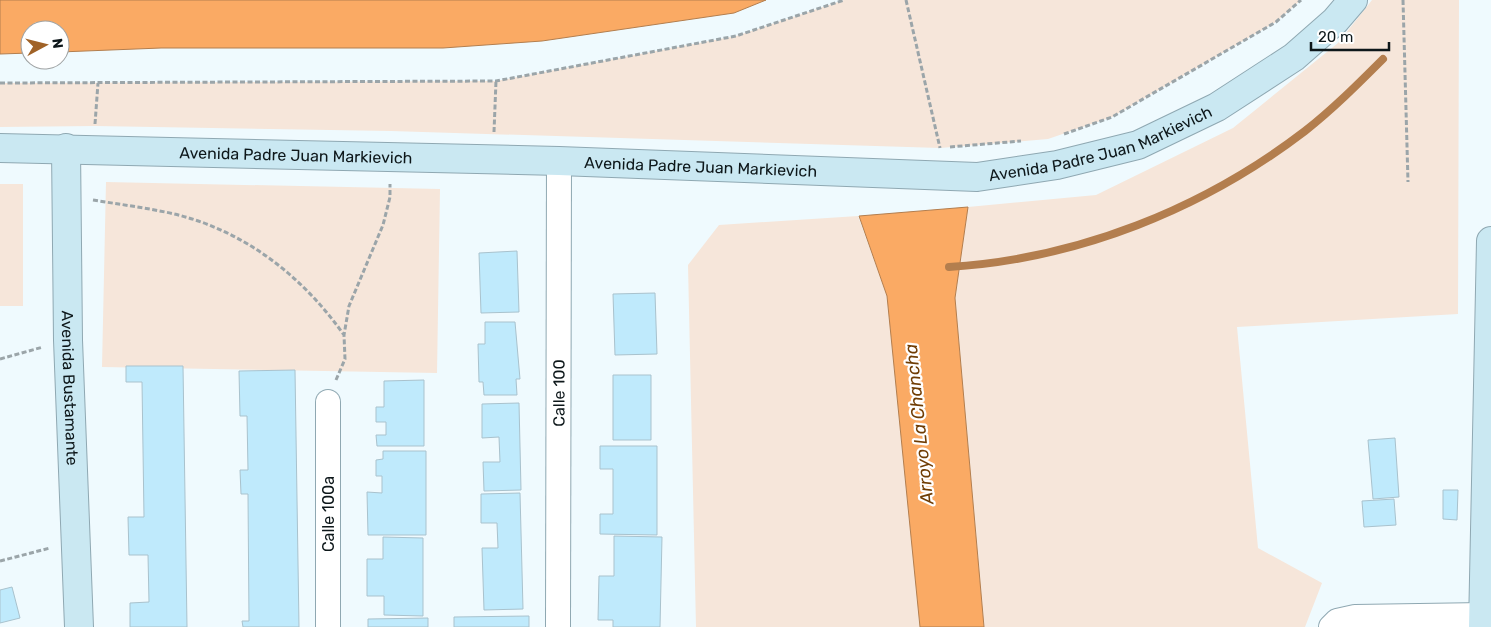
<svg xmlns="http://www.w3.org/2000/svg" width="1491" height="627" font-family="Rubik,sans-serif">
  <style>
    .green { fill: #f6e6da }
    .water { fill: #faaa64; stroke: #b37e4e }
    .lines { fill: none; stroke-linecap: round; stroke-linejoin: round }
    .stream { stroke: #b37e4e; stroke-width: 8 }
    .building { fill: #bfeafc; stroke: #a9c2cd }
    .minor-casing { stroke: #8fa8b2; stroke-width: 26 }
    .secondary-casing { stroke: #8fa8b2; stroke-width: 30 }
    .path { stroke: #9ba5a9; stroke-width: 3; stroke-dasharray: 5 2.5; stroke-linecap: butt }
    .minor { stroke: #fff; stroke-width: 24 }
    .secondary { stroke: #cae8f2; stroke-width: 28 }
    .labels { text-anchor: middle; stroke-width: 4.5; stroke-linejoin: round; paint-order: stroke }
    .street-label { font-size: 16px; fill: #0d171a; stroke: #fff }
    .water-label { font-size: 18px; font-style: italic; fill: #703d04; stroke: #fff }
  </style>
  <rect width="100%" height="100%" fill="#effafe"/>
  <!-- green -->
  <path class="green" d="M 844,0 L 1301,0 L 1276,22 L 1112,117 L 1048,139 L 940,148 L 391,131 L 95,126 L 0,127 L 0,83 L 496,81 L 736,36 Z
    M 1372,0 L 1459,0 L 1458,314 L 1237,327 L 1258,548 L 1322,583 L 1305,627 L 984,627 L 955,298 L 968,207 L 1096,195 L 1233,128 L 1338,43 Z
    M 106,182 L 440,189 L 437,373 L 102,367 Z
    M 0,184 L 23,184 L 23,306 L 0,306 Z
    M 858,216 L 887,296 L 920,627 L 696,627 L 688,265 L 719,225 Z"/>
  <!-- water -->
  <path class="water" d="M 0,0 L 766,0 L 734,13 L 542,41 L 443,48 L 161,48 L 60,52 L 60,30 L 30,30 L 30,53 L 0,54 Z
    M 968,207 L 955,298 L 984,627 L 920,627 L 887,296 L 859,216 Z"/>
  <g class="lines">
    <!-- stream -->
    <path class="stream" d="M 949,267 C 1078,259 1203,209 1305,131 C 1333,109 1358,84 1383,59"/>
  </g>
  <!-- building -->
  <path class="building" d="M 517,251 L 519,312 L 481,313 L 479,253 Z
    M 655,293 L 657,354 L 615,355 L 613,294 Z
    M 485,322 L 515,322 L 520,379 L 516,379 L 517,395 L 484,395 L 483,382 L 479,382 L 478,344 L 485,344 Z
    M 126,366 L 183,366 L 187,627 L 130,627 L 130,603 L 149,602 L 148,555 L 129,555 L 128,517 L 144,517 L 142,382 L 126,382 Z
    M 295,370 L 299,627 L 243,627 L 242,621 L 249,621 L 248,494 L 241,494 L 240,470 L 248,470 L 247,416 L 240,416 L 239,371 Z
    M 613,375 L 651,375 L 651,440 L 613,440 Z
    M 424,380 L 424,446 L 377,446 L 376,435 L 386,435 L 386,422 L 376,422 L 376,407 L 384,407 L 384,381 Z
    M 519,403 L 521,490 L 484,491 L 483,462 L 500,462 L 499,437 L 482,438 L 482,404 Z
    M 1395,438 L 1399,497 L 1373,499 L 1368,440 Z
    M 600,446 L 657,446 L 657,535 L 600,534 L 600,514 L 613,514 L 613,469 L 600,469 Z
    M 383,451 L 426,451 L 426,535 L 368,535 L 367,492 L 382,493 L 382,476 L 376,476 L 376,460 L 383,459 Z
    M 1443,490 L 1458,490 L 1457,520 L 1443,519 Z
    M 520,493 L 523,609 L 484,610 L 482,548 L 498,548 L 497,523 L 481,523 L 481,494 Z
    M 1394,499 L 1396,525 L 1364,527 L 1362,501 Z
    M 614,536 L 662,537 L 660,627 L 613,627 L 613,620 L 598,620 L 599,576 L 614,576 Z
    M 383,537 L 423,538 L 423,616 L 384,615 L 384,596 L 367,596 L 367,559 L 383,559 Z
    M 12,587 L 20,618 L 0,623 L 0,590 Z
    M 529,616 L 529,627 L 454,627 L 454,617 Z
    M 428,618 L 428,627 L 368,627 L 368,619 Z"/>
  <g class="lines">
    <!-- minor casing -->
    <g class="minor-casing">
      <g id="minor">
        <path d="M 328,627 L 328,402"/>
        <path id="s1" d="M 558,627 L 559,161"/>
        <path d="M 1331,627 L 1337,621 L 1355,617 L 1483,615 L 1491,619"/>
      </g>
    </g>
    <!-- secondary casing -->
    <g class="secondary-casing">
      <g id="secondary">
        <path id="s2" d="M 0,148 L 559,161 L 977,177 L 1057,165 L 1138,145 L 1217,107 L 1294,57 L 1335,21 L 1353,0"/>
        <path id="s3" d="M 66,148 L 68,340 L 79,627"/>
        <path d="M 1483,627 L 1491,241"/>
      </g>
    </g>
    <!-- path -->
    <path class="path" d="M 906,0 L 940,148
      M 1403,0 L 1408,182
      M 0,83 L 496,81 L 736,36 L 844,0
      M 95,124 L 98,83
      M 494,132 L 496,81
      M 1064,134 L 1112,117 L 1276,22 L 1301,0
      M 950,147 L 1021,141
      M 93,200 C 117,204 141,207 165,212 C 240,227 301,274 344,335
      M 0,359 L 43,347
      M 336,380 L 345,359 L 344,335 L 349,306 L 383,225 L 390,197 L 390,184
      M 0,561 L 50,548"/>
    <!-- minor -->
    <use href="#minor" class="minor"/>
    <!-- secondary -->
    <use href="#secondary" class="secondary"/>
  </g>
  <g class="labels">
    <!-- street labels -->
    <g class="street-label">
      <text dy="6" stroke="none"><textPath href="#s2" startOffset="1106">Avenida Padre Juan Markievich</textPath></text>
      <text dy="6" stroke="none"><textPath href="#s2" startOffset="296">Avenida Padre Juan Markievich</textPath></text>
      <text dy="6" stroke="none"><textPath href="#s2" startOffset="701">Avenida Padre Juan Markievich</textPath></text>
      <text dy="6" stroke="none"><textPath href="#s3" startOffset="240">Avenida Bustamante</textPath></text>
      <text dy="6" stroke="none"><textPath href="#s1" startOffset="234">Calle 100</textPath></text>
      <text transform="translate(328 514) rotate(-90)" y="6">Calle 100a</text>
    </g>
    <!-- water labels -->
    <g class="water-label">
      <text transform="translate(919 424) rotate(-96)" y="6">Arroyo La Chancha</text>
    </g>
  </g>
  <!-- north arrow -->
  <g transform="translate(45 45) rotate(83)"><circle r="24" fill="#ffffff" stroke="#9ea2a3"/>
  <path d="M0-4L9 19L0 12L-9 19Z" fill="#a06227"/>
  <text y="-8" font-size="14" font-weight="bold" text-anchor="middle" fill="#0d171a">N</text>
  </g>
  <!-- scale -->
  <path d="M1311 42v8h78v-8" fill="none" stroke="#0d171a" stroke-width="2.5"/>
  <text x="1318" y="42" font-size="15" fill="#0d171a" stroke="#ffffff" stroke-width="4" paint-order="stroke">20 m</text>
</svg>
